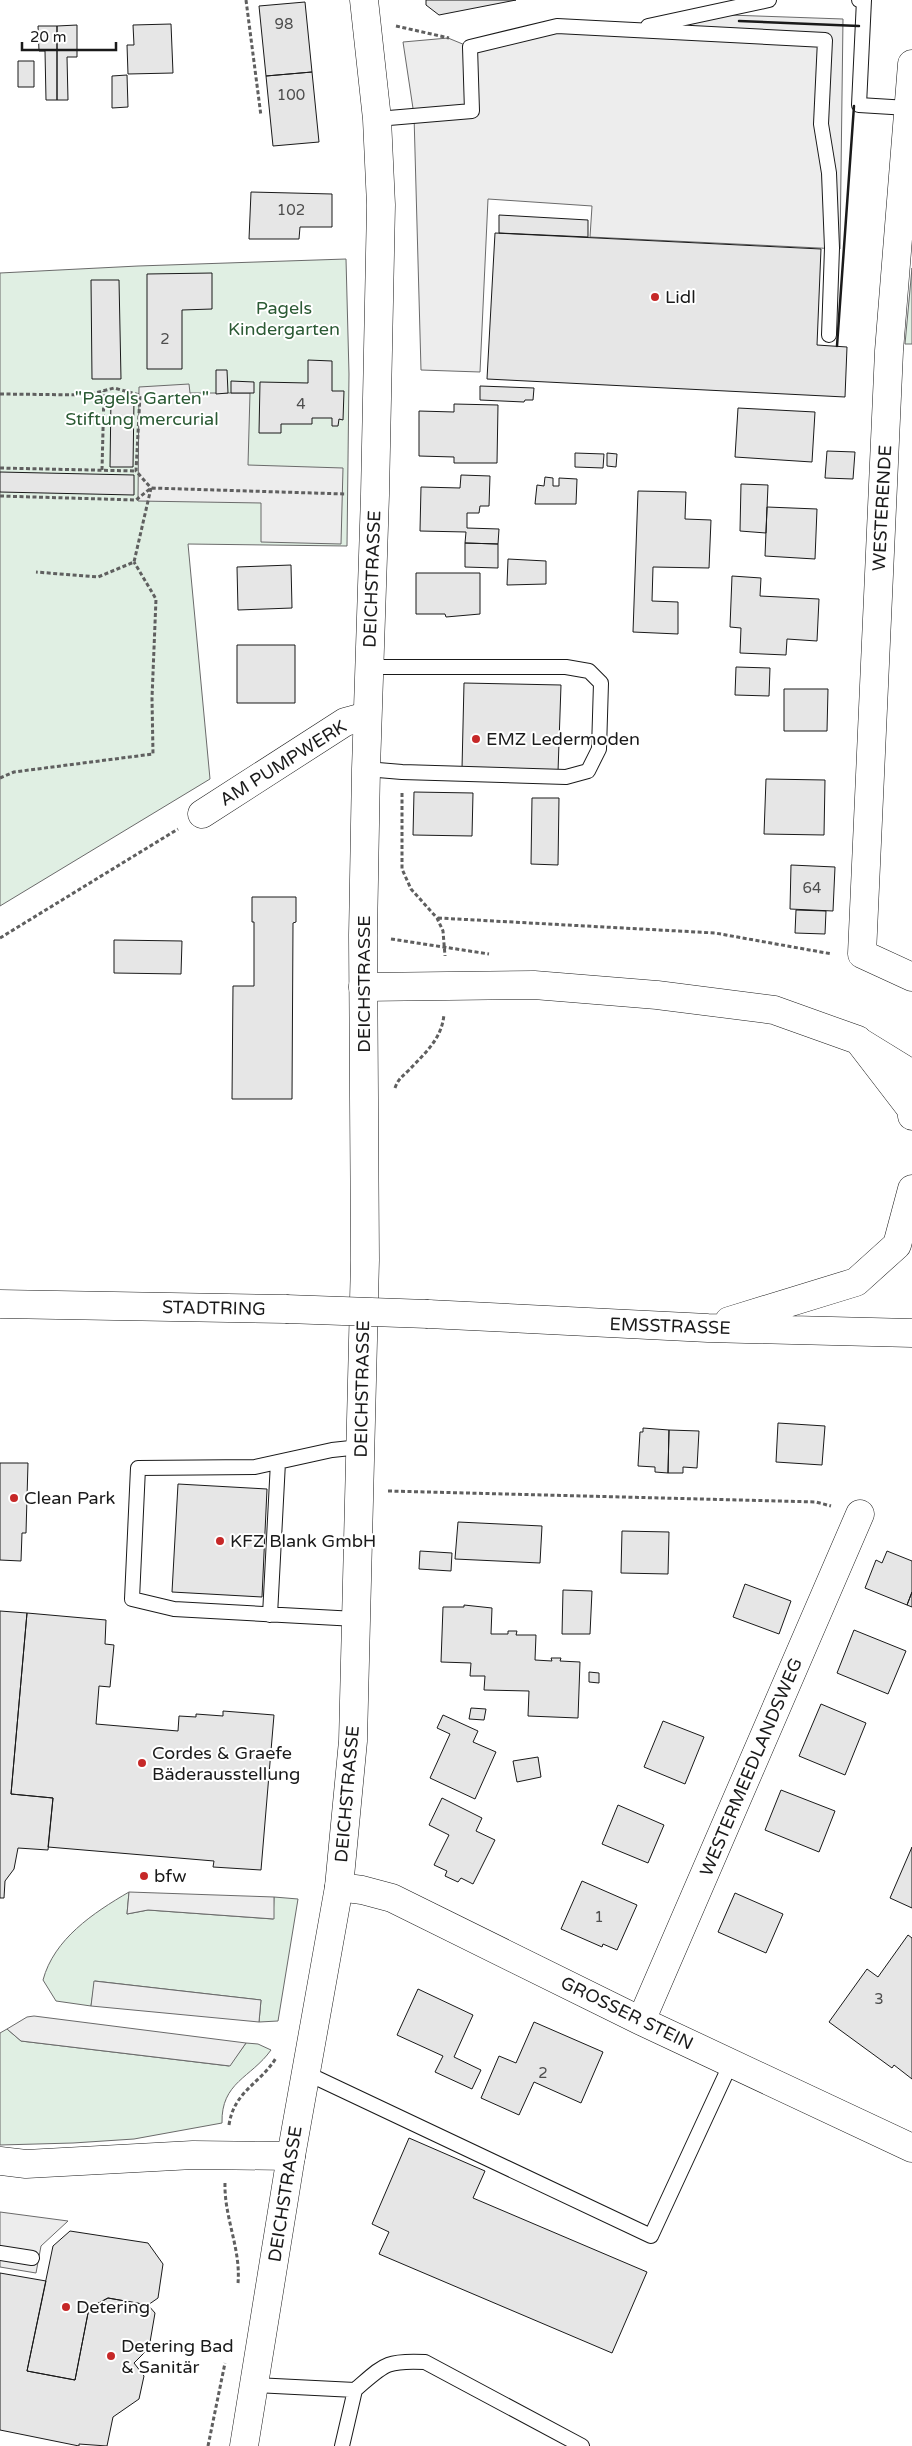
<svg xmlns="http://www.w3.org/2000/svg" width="912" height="2446" font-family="'Varela Round',sans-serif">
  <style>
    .green { fill: #e0efe3; stroke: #6a6a6a }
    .parking { fill: #ededed; stroke: #6a6a6a }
    .building { fill: #e6e6e6; stroke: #1a1a1a }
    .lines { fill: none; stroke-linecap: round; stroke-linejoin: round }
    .service-casing { stroke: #1a1a1a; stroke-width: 16 }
    .minor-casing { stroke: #1a1a1a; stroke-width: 29 }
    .secondary-casing { stroke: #1a1a1a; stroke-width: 29 }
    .primary-casing { stroke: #1a1a1a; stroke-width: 29 }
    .trunk-casing { stroke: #1a1a1a; stroke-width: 29 }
    .path { stroke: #5f5f5f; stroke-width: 3; stroke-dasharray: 4 2.5; stroke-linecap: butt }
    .service { stroke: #fff; stroke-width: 14 }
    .minor { stroke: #fff; stroke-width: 28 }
    .secondary { stroke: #fff; stroke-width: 28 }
    .primary { stroke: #fff; stroke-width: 28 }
    .trunk { stroke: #fff; stroke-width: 28 }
    .trunk-bridge-casing { stroke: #1a1a1a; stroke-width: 29; stroke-linecap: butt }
    .trunk-bridge { stroke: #fff; stroke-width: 28 }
    .wall { stroke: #1a1a1a; stroke-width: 2.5 }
    .poi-dot { fill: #c62828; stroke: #fff; stroke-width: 2 }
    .labels { text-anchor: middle; stroke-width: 4; stroke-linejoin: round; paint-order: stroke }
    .number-label { font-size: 15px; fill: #4d4d4d }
    .poi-label { font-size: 18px; fill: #1a1a1a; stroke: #fff; text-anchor: start }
    .park-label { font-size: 18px; fill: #2b5a34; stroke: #fff }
    .street-label { font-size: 18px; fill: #1a1a1a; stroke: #fff }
  </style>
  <rect width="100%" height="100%" fill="#fff"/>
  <!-- green -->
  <path class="green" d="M 346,259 L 349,374 L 347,546 L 188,544 L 210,779 L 0,906 L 0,273 L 138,266 Z
    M 912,268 L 912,344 L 905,344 Z
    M 129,1892 L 127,1914 L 148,1910 L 273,1919 L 274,1897 L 298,1899 L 278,2021 L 259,2022 L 261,2000 L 95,1981 L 91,2006 L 56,2001 L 43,1980 C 54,1939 93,1913 129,1892 Z
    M 7,2029 L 21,2041 L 229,2066 L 246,2043 L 258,2044 L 271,2050 C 251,2078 221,2082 222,2123 L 134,2139 L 73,2143 L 0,2145 L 0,2033 Z"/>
  <!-- parking -->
  <path class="parking" d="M 700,14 L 843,19 L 840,249 L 590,237 L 592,206 L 488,199 L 480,372 L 421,370 L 414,115 L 403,42 L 448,38 L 470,47 L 557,26 L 630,30 Z
    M 189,384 L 190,393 L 250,393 L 248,465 L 343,468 L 341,544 L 261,542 L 261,503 L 138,501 L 139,387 Z
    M 129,1892 L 274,1897 L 274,1919 L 148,1910 L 127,1914 Z
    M 94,1981 L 261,2000 L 259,2022 L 91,2006 Z
    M 34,2016 L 246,2043 L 230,2066 L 21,2041 L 7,2029 L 27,2017 Z
    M 0,2212 L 68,2221 L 41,2246 L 36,2273 L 0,2267 Z"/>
  <!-- building -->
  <path class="building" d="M 426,0 L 516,0 L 439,15 L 426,5 Z
    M 305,2 L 312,72 L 266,76 L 259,6 Z
    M 171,24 L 173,73 L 128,74 L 127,45 L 134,45 L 133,25 Z
    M 77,25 L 77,57 L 67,57 L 68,100 L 57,100 L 57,26 Z
    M 38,26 L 57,26 L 57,100 L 46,100 L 45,51 L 39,51 Z
    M 18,61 L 34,61 L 34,87 L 18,87 Z
    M 312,72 L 319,142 L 273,146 L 266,76 Z
    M 127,75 L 128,107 L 112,108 L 112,76 Z
    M 251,192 L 332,194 L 332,227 L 300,227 L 299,239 L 249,239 Z
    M 499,215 L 588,220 L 588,237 L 499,233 Z
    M 495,233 L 821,249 L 817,345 L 847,347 L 845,397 L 487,379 Z
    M 212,273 L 212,309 L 182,310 L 182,369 L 147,369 L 147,274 Z
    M 91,280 L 119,280 L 121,379 L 92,379 Z
    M 308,360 L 332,361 L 332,391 L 344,391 L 343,420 L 339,419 L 338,426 L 332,426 L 332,418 L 312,418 L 312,424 L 281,424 L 281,433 L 259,433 L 260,382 L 308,383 Z
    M 216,370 L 227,370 L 228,393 L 216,394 Z
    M 231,381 L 254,382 L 254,393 L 231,393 Z
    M 480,386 L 534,388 L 533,400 L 525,400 L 524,402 L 480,400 Z
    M 111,398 L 134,399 L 133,467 L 110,467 Z
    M 454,404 L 498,405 L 497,463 L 454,463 L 454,457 L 419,456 L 419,411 L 454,412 Z
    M 738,408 L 815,412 L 812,462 L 735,457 Z
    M 827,451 L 855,452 L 853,479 L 825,478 Z
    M 575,453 L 604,454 L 603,468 L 575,467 Z
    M 607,453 L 617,454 L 616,467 L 607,466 Z
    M 0,472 L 134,475 L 134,495 L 0,492 Z
    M 461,475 L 490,476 L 489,506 L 480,506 L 479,513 L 467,513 L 467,528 L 499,529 L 498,544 L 465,543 L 466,532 L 420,531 L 421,487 L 460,488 Z
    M 545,477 L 553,478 L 553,486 L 559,486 L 559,478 L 577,479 L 576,504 L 535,504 L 537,485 L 544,486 Z
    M 741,484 L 768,485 L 766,533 L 740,531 Z
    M 638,491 L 686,492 L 685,519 L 711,520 L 709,568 L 653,567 L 652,601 L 678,602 L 678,634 L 633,632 Z
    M 767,507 L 817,509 L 815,559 L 765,556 Z
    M 465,543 L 498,544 L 498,568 L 465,567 Z
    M 508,559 L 546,561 L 546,584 L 507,585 Z
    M 291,565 L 292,608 L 238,610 L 237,567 Z
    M 416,573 L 480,573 L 480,614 L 446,617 L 445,614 L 416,614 Z
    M 732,576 L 761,578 L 760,596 L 819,599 L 817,641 L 787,639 L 786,655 L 740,653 L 741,628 L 730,627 Z
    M 237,645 L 295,645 L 295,703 L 237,703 Z
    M 736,667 L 770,668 L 769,696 L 735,695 Z
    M 464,683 L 561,685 L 558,772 L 462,769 Z
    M 784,689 L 828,689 L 827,731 L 784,731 Z
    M 766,779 L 825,780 L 824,835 L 764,834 Z
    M 414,792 L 473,793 L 472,836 L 413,835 Z
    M 532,798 L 559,798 L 558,865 L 531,864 Z
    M 791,865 L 835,867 L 833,911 L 790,909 Z
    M 252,897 L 296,897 L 296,922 L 293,923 L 292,1099 L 232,1099 L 233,986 L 254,986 L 254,922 L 252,922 Z
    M 796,910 L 826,911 L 825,934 L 795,933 Z
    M 114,940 L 182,941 L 181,974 L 114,973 Z
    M 778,1423 L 825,1426 L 822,1465 L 776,1462 Z
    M 643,1428 L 669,1430 L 668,1473 L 655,1472 L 655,1467 L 638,1466 L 640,1432 L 643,1432 Z
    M 669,1430 L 699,1431 L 697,1468 L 683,1467 L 683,1473 L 668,1473 Z
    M 0,1463 L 28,1463 L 26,1533 L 22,1533 L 21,1561 L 0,1560 Z
    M 178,1484 L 267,1489 L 262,1597 L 172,1592 Z
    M 458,1522 L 542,1526 L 540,1563 L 455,1559 Z
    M 622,1531 L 669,1532 L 668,1574 L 621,1573 Z
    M 420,1551 L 452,1553 L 451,1571 L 419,1569 Z
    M 887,1551 L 912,1561 L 912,1592 L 907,1605 L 865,1588 L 876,1560 L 882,1563 Z
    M 745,1584 L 791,1601 L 779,1634 L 733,1617 Z
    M 563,1590 L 592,1591 L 590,1634 L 562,1634 Z
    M 912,1592 L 912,1607 L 907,1605 Z
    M 464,1605 L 492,1608 L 491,1634 L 508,1634 L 508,1631 L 517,1631 L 516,1635 L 536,1635 L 535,1660 L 552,1661 L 551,1658 L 561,1658 L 560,1661 L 580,1662 L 578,1718 L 528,1716 L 529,1691 L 484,1690 L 485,1676 L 470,1676 L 471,1663 L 441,1662 L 443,1607 L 464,1607 Z
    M 0,1611 L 27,1613 L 11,1794 L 53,1798 L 48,1850 L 18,1848 L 14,1869 L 5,1881 L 4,1898 L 0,1898 Z
    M 27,1613 L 106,1620 L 105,1644 L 114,1645 L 110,1687 L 99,1686 L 96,1724 L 178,1731 L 179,1716 L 196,1717 L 196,1714 L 223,1716 L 223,1711 L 274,1715 L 261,1870 L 213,1867 L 214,1861 L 48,1847 L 53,1798 L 11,1794 Z
    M 854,1630 L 906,1651 L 888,1694 L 837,1673 Z
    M 589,1672 L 599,1673 L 599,1683 L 589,1682 Z
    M 821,1704 L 866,1723 L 845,1775 L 799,1756 Z
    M 471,1708 L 486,1709 L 484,1720 L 469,1719 Z
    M 443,1715 L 478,1731 L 473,1742 L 496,1752 L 475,1799 L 430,1778 L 450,1734 L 437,1728 Z
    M 663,1721 L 704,1737 L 685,1784 L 644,1767 Z
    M 538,1757 L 541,1777 L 517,1782 L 513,1761 Z
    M 781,1790 L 835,1811 L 819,1852 L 765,1830 Z
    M 442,1798 L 482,1818 L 476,1831 L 495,1840 L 473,1884 L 461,1878 L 458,1882 L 445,1876 L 447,1871 L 434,1865 L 449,1835 L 429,1825 Z
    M 618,1805 L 664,1825 L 648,1863 L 602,1844 Z
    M 912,1847 L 912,1908 L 890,1898 Z
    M 582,1881 L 637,1905 L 617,1950 L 603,1944 L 602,1947 L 561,1929 Z
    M 735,1893 L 783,1914 L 766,1953 L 718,1932 Z
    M 908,1935 L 912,1938 L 912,2079 L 894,2065 L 892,2068 L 829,2022 L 867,1969 L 878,1977 Z
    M 418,1989 L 473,2015 L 454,2057 L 481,2070 L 472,2089 L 435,2072 L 443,2056 L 397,2035 Z
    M 534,2022 L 603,2052 L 581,2103 L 534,2082 L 519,2115 L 481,2098 L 499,2056 L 516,2063 Z
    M 409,2138 L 485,2171 L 473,2198 L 647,2272 L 612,2353 L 379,2254 L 389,2232 L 372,2224 Z
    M 70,2231 L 148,2243 L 163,2264 L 158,2298 L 148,2305 L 108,2298 L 89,2308 L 75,2380 L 27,2371 L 53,2246 Z
    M 0,2273 L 46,2281 L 27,2371 L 75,2380 L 89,2308 L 108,2298 L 148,2305 L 155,2313 L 149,2348 L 134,2363 L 144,2376 L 139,2399 L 113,2417 L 107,2446 L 79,2444 L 79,2446 L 0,2430 Z"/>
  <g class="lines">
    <!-- service casing -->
    <g class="service-casing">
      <path id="service" d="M 859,0 L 864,0 L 859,105 L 908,108
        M 648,26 L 769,0
        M 377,119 L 472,111 L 470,47 L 557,26 L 825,40 L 821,124 L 829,173 L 832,248 L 829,335
        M 366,769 L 402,772 L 566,777 L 588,771 L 599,749 L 601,683 L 589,671 L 566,667 L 368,667
        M 270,1615 L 278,1462
        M 356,1619 L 174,1609 L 132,1599 L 138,1468 L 255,1467 L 332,1450 L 360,1447
        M 306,2073 L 651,2236 L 731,2063
        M 0,2253 L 32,2258
        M 255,2385 L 355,2390 L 342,2446
        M 355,2390 C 384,2365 385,2360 425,2362 L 582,2446"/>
    </g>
    <!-- minor casing -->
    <g class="minor-casing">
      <path id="minor" d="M 912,64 L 889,351 L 862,954 L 912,977
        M 202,814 L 345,722 L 367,716
        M 339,1887 L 362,1890 L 392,1898 L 641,2021 L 912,2148
        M 641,2021 L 860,1514"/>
    </g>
    <!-- secondary casing -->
    <g class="secondary-casing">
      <path id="secondary" d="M 244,2446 L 291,2156 L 339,1887 L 353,1741 L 365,1260 L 363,935 L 366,769 L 375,495 L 381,205 L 377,119 L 364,0"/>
    </g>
    <!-- primary casing -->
    <g class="primary-casing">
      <path id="primary" d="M 860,1042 L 912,1074"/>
    </g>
    <!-- trunk casing -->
    <g class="trunk-casing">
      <path id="trunk" d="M 363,987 L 534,985 L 657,995 L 774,1010 L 858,1040 L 911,1109 L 912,1116
        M 0,1304 L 286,1309
        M 428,1314 L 708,1328 L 912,1333
        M 729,1321 L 856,1282 L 897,1245 L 912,1189
        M 0,2161 L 26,2164 L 193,2155 L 291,2156"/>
    </g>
    <!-- path -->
    <path class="path" d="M 246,0 L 261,116
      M 396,26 L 449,38
      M 0,394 L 87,395 L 114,388 L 140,395 L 136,471 L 151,488 L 134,562 L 98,577 L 36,572
      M 0,468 L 136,471
      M 102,470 L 104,391
      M 0,496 L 136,500 L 151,488 L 345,494
      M 0,778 L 14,772 L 153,754 L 152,698 L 156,599 L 134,562
      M 402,793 L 402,869 L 411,889 L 437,918 L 443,931 L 445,956
      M 438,918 L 715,933 L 832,954
      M 0,938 L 178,829
      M 391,939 L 489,954
      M 395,1088 C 398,1079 403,1076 409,1070 C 425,1053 442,1039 444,1014
      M 388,1491 L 816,1502 L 831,1506
      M 229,2125 C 234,2091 260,2084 276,2058
      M 225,2183 C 224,2217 241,2249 238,2283
      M 208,2446 L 225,2363"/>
    <!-- service -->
    <use href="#service" class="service"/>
    <!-- minor -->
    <use href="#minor" class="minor"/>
    <!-- secondary -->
    <use href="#secondary" class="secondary"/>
    <!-- primary -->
    <use href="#primary" class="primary"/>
    <!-- trunk -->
    <use href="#trunk" class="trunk"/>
    <!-- trunk-bridge casing -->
    <g class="trunk-bridge-casing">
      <path id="trunk-bridge" d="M 286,1309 L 428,1314"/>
    </g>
    <!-- trunk-bridge -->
    <use href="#trunk-bridge" class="trunk-bridge"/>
    <!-- wall -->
    <path class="wall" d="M 739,21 L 859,26
      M 837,346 L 854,106"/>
  </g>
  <!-- markers -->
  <g class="poi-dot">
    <circle cx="655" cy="297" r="5"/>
    <circle cx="476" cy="739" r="5"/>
    <circle cx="14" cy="1498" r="5"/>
    <circle cx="220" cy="1541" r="5"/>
    <circle cx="142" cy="1763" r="5"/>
    <circle cx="144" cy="1876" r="5"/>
    <circle cx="66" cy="2307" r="5"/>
    <circle cx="111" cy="2356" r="5"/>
  </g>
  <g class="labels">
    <!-- number labels -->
    <g class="number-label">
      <text x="284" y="29">98</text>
      <text x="291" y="100">100</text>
      <text x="291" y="215">102</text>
      <text x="165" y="344">2</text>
      <text x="301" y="409">4</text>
      <text x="812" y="893">64</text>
      <text x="599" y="1922">1</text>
      <text x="879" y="2004">3</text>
      <text x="543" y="2078">2</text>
    </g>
    <!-- poi labels -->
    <g class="poi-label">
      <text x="665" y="303">Lidl</text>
      <text x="486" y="745">EMZ Ledermoden</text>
      <text x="24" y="1504">Clean Park</text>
      <text x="230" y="1547">KFZ Blank GmbH</text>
      <text x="152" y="1759">Cordes &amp; Graefe<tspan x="152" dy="21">Bäderausstellung</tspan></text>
      <text x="154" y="1882">bfw</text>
      <text x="76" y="2313">Detering</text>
      <text x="121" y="2352">Detering Bad<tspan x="121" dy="21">&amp; Sanitär</tspan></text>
    </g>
    <!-- park labels -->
    <g class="park-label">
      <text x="284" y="314">Pagels<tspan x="284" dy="21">Kindergarten</tspan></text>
      <text x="142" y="404">"Pagels Garten"<tspan x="142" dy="21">Stiftung mercurial</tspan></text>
    </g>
    <!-- street labels -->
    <g class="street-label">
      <text transform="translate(882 508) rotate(-87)" y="6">WESTERENDE</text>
      <text transform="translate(372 579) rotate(-88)" y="6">DEICHSTRASSE</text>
      <text transform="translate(283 763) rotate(-32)" y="6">AM PUMPWERK</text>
      <text transform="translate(364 984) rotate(-90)" y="6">DEICHSTRASSE</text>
      <text transform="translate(214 1308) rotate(1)" y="6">STADTRING</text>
      <text transform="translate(670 1326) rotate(2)" y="6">EMSSTRASSE</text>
      <text transform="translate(362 1389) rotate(-89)" y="6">DEICHSTRASSE</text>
      <text transform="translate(751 1767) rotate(-67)" y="6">WESTERMEEDLANDSWEG</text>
      <text transform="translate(347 1794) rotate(-85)" y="6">DEICHSTRASSE</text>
      <text transform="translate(627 2013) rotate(26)" y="6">GROSSER STEIN</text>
      <text transform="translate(285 2194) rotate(-81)" y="6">DEICHSTRASSE</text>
    </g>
  </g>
  <!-- scale -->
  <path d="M22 42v8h94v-8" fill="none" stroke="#1a1a1a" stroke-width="2.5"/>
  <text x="30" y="42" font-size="15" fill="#1a1a1a" stroke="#ffffff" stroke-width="4" paint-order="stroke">20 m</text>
</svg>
